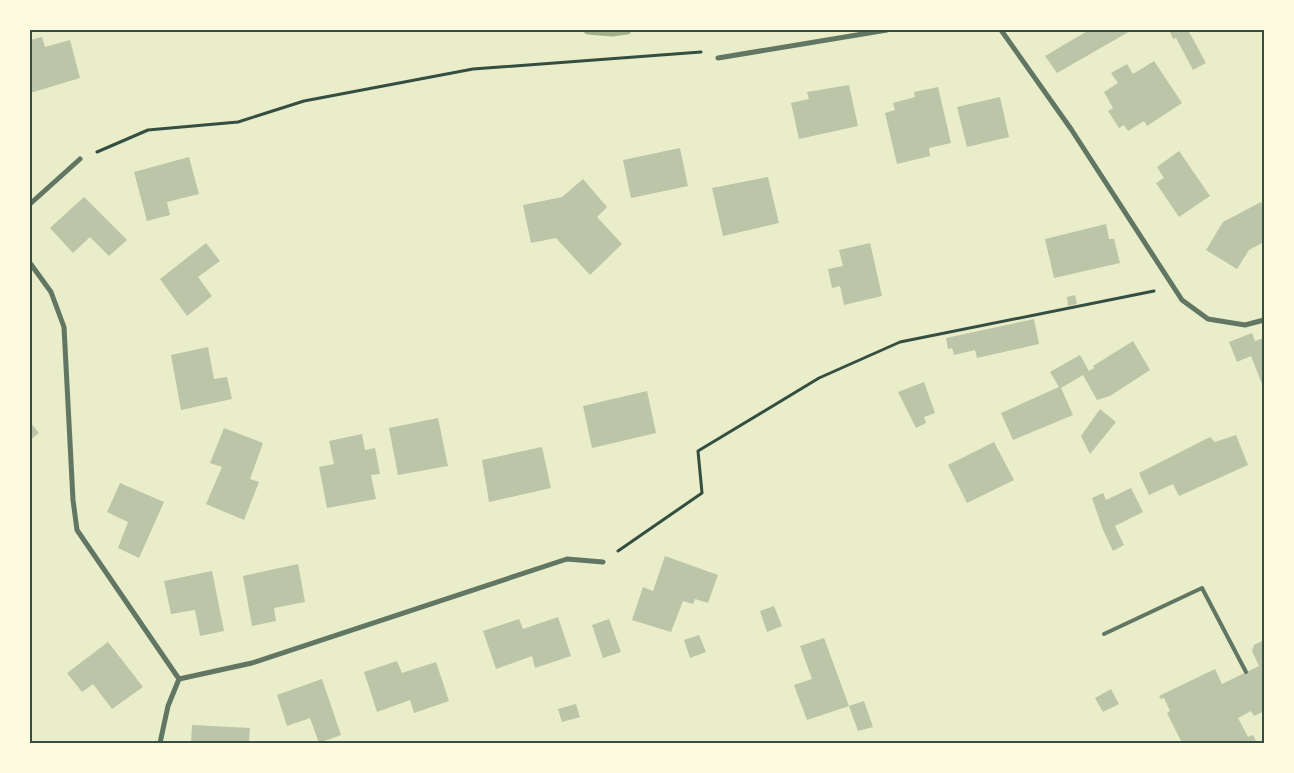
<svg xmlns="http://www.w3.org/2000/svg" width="1294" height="773" font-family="Lora,serif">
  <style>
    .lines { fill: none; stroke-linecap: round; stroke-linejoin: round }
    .stream { stroke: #a3b18a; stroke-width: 9 }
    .building { fill: #bcc5a7 }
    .path { stroke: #344e41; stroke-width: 3 }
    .service { stroke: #617663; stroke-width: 4 }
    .minor { stroke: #617663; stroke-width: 5 }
    .neatline { fill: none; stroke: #344e41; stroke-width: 2 }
  </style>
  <rect width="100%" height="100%" fill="#e9edc9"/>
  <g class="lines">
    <!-- stream -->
    <path class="stream" d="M 588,30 L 612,32 L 627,30"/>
  </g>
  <!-- building -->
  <path class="building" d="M 1089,30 L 1132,30 L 1057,73 L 1045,56 Z
    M 1169,30 L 1188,30 L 1206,63 L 1193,70 L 1176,38 L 1173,39 Z
    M 42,37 L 45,47 L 70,40 L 80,78 L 30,93 L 30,40 Z
    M 1154,61 L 1182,103 L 1147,126 L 1144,121 L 1128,131 L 1124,125 L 1119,128 L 1108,111 L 1113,108 L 1104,92 L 1118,83 L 1111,73 L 1127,64 L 1133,74 Z
    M 849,85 L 858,126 L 799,139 L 791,103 L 809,99 L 807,92 Z
    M 938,87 L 951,143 L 929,148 L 930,156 L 897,164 L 885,113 L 895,110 L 893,103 L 915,97 L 914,92 Z
    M 1000,97 L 1009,137 L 967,147 L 957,107 Z
    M 680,148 L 688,186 L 631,198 L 623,160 Z
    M 1179,151 L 1210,196 L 1179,217 L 1156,183 L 1164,178 L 1157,167 Z
    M 189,157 L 199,194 L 167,202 L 170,215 L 147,221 L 134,172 Z
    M 768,177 L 779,223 L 723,236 L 712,188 Z
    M 583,179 L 607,207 L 597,217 L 622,244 L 590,275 L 556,238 L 531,243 L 523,205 L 562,197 Z
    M 84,197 L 127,240 L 109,256 L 90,237 L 73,253 L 50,228 Z
    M 1261,202 L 1264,207 L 1264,242 L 1249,250 L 1237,269 L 1206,250 L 1223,222 Z
    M 1106,224 L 1109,239 L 1114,239 L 1120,263 L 1054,278 L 1045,239 Z
    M 206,243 L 220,261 L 198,277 L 212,296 L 187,316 L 160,279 Z
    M 870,243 L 882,296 L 844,305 L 840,286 L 832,288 L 828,269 L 843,266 L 839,250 Z
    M 1075,295 L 1077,304 L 1068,306 L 1067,297 Z
    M 1034,319 L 1039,344 L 977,358 L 975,350 L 954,355 L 952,348 L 948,349 L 946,338 Z
    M 1252,333 L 1255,341 L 1264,338 L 1264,389 L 1251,356 L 1237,362 L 1229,342 Z
    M 1133,341 L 1150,370 L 1110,396 L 1097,400 L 1083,375 L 1061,388 L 1073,415 L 1013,440 L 1001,413 L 1059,387 L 1050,372 L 1080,355 L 1089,371 L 1094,368 L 1093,366 Z
    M 208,347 L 214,379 L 227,377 L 232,399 L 181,410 L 171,355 Z
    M 924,382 L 935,413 L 924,417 L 926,423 L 916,428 L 898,392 Z
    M 647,391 L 656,433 L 592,448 L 583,406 Z
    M 1100,409 L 1116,422 L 1090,454 L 1081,436 Z
    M 438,418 L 448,466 L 398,475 L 389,428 Z
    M 30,422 L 39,433 L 30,440 Z
    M 224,428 L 263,443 L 250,479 L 259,482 L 244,520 L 206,504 L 222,467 L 210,463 Z
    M 362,434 L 365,450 L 375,448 L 380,474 L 371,475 L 376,499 L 327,508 L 319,467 L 334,464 L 329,441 Z
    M 1236,435 L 1248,465 L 1179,496 L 1173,484 L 1149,495 L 1139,473 L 1210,437 L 1215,442 Z
    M 994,442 L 1014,480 L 967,503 L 948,465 Z
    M 542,447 L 551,488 L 489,502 L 482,460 Z
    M 120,483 L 164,502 L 139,558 L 118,548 L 128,522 L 107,512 Z
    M 1131,488 L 1143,512 L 1115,526 L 1124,545 L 1113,551 L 1103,530 L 1092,498 L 1103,493 L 1106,500 Z
    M 665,556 L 718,575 L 708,603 L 695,599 L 693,604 L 683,601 L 671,632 L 632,620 L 643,587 L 653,591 Z
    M 298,564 L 305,602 L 274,608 L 276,621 L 252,626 L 243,576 Z
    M 212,571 L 224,631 L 200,636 L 195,610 L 171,614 L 164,581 Z
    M 774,606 L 782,626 L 767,632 L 760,611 Z
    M 558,617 L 571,656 L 535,668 L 532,656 L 496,669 L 483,631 L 519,619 L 523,629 Z
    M 609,619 L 621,652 L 603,658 L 592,625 Z
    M 699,635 L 706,652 L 690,658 L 684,640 Z
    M 824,638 L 849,706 L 807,720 L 794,685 L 812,679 L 800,646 Z
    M 1264,640 L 1264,711 L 1254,716 L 1251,711 L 1238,718 L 1248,737 L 1253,735 L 1257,743 L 1182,743 L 1167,713 L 1170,711 L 1164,698 L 1161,699 L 1159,696 L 1215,669 L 1222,684 L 1259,666 L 1252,651 L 1254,645 Z
    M 108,642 L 143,687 L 112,709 L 93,684 L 82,692 L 67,673 Z
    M 397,661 L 402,673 L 436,662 L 449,701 L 414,713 L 410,700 L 377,712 L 364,672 Z
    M 322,679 L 341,735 L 319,743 L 310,718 L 287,726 L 277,695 Z
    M 1111,689 L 1119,704 L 1103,712 L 1095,698 Z
    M 864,701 L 873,727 L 858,731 L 849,706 Z
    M 576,704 L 580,717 L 562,722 L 558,709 Z
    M 192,725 L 250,728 L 249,743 L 191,743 Z"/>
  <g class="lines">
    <!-- path -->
    <path class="path" d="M 97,152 L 148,130 L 238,122 L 304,101 L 473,69 L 701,52
      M 618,551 L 702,493 L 698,451 L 819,378 L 900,342 L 1154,291"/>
    <!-- service -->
    <path class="service" d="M 1104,634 L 1202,588 L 1246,672"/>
    <!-- minor -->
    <path class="minor" d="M 1001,30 L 1071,129 L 1182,300 L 1208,319 L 1245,325 L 1264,320
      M 718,58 L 887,30
      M 30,204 L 80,159
      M 30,263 L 51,292 L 64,327 L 73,500 L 77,530 L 179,679 L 168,706 L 160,743
      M 179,679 L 252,663 L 567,559 L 603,562"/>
  </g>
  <!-- border -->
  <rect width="1294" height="773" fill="none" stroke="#fefae0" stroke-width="62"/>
  <rect x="31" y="31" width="1232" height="711" class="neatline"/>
</svg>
